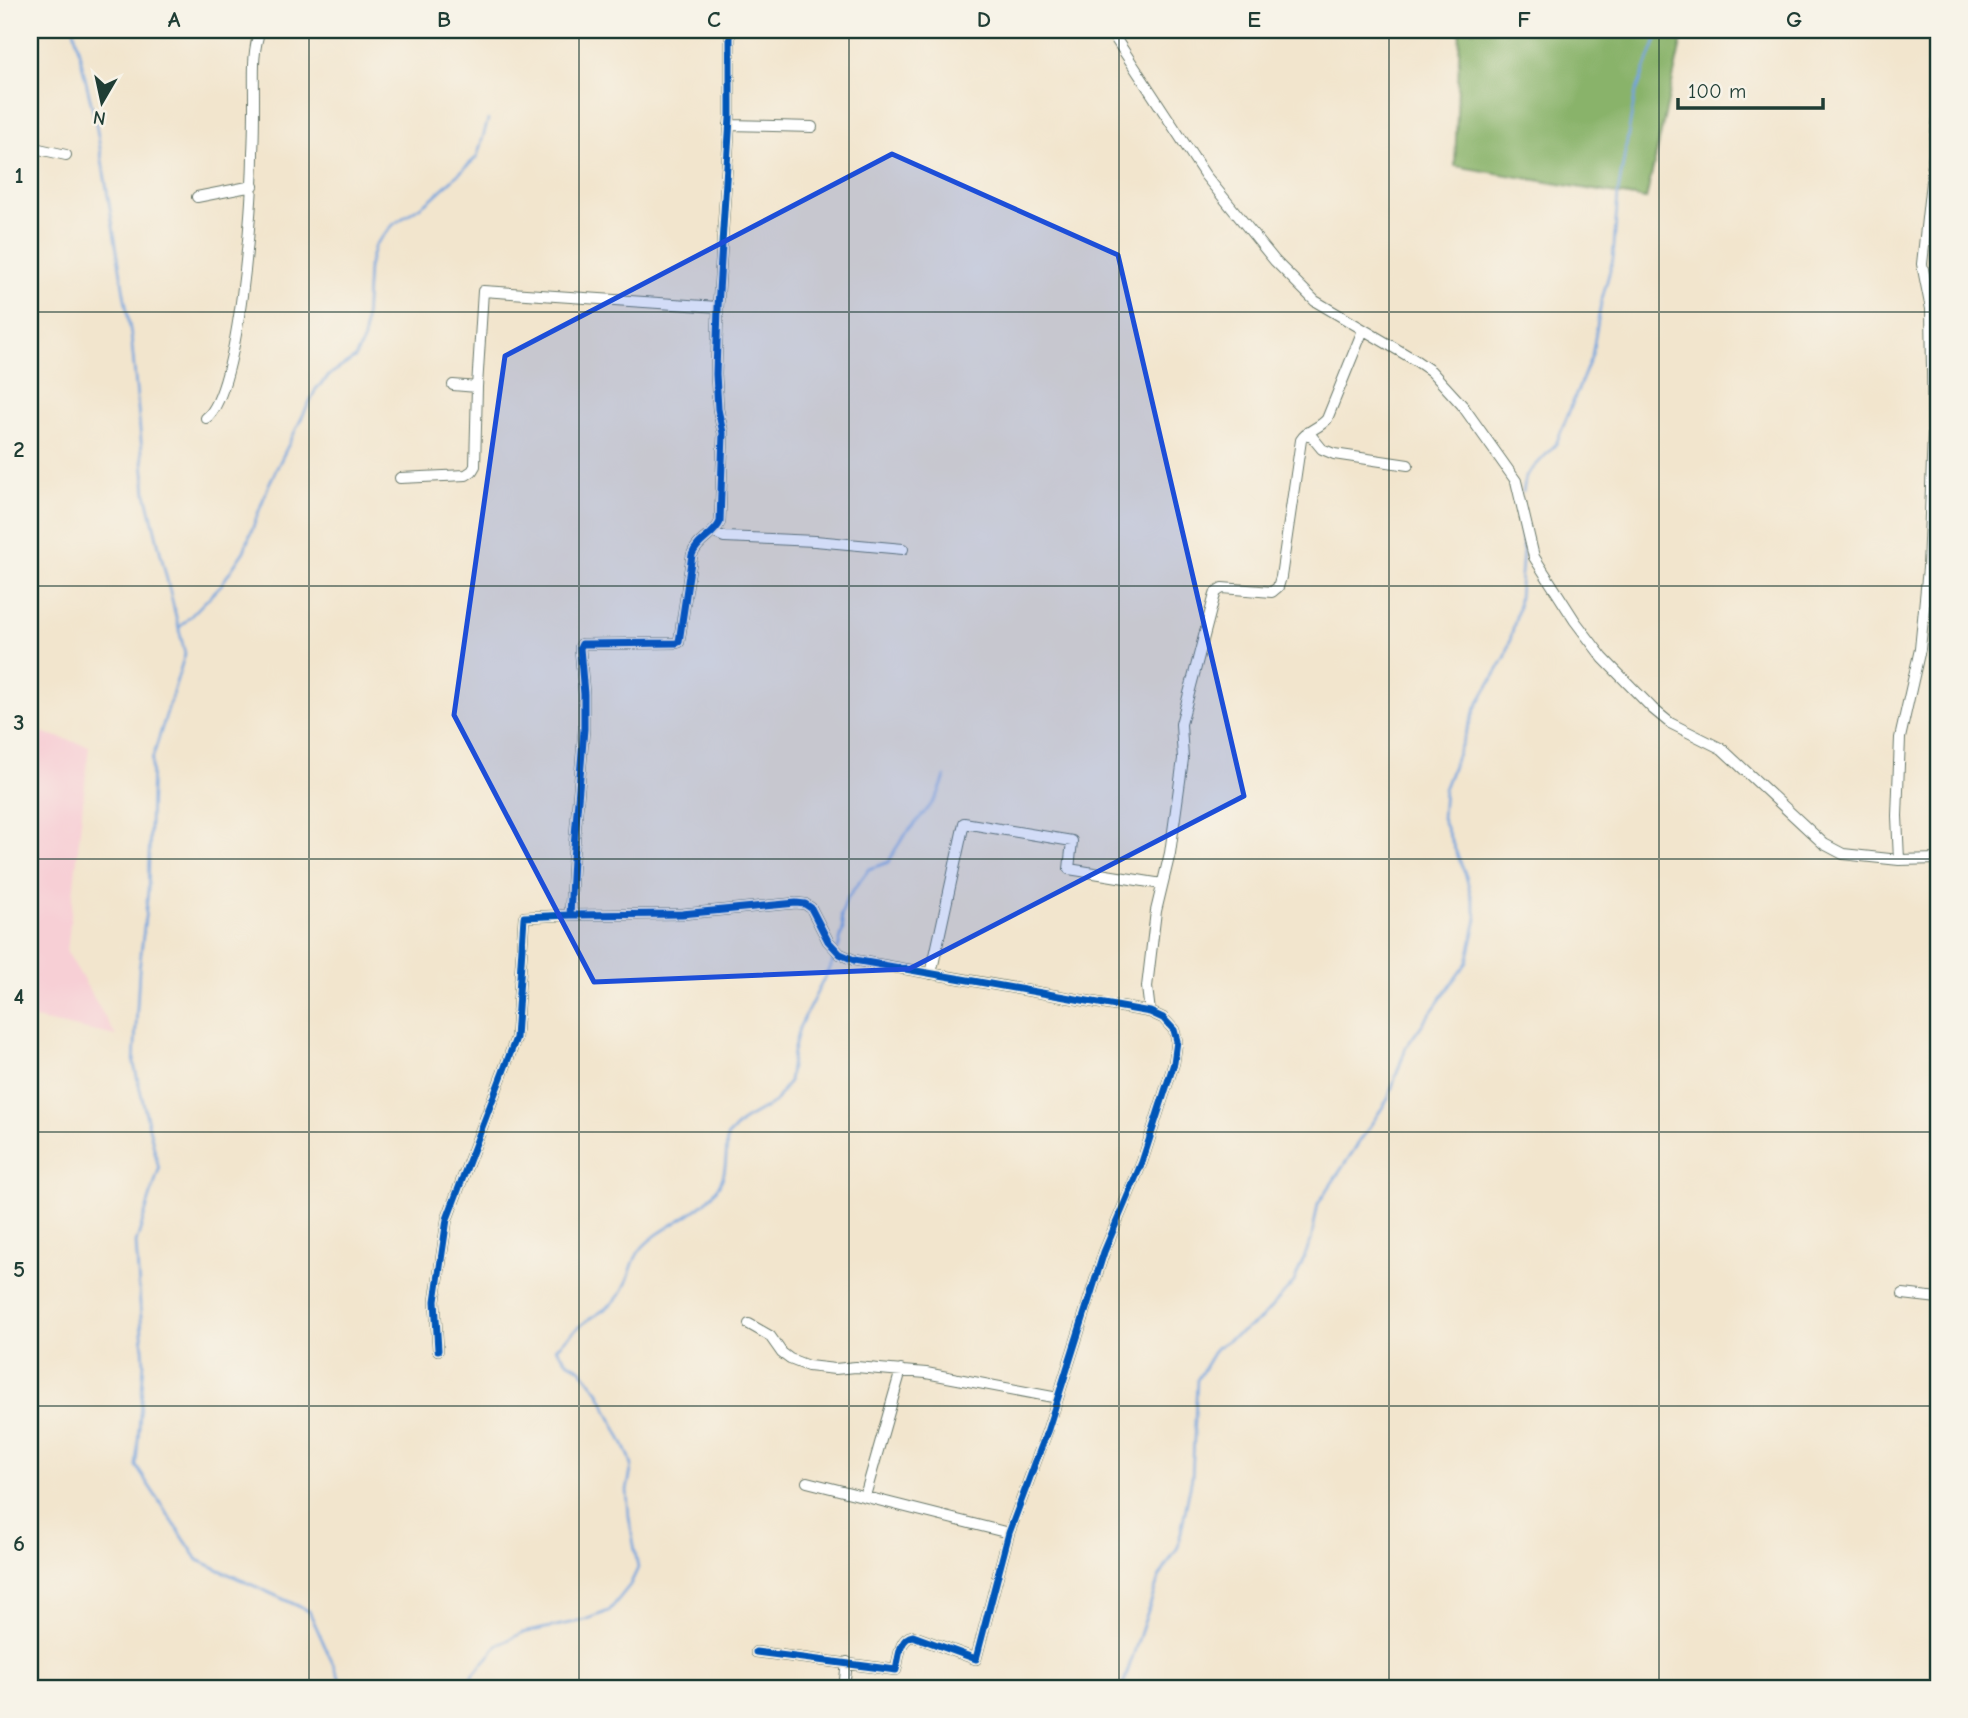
<svg xmlns="http://www.w3.org/2000/svg" width="1968" height="1718" font-family="'Comic Neue',sans-serif">
  <style>
    .built { fill: #f7cfd5 }
    .forest { fill: #89b36a; stroke: #54784f; stroke-width: 2 }
    .lines { fill: none; stroke-linecap: round; stroke-linejoin: round }
    .stream { stroke: #73a3dd; stroke-width: 2.5 }
    .street-casing { stroke: #69786a; stroke-width: 12 }
    .street { stroke: #fff; stroke-width: 10 }
    .cycleway-casing { stroke: #f7f3e8; stroke-width: 11 }
    .cycleway { stroke: #0057b8; stroke-width: 7 }
    .marked { fill: #1d4ed8; fill-opacity: 0.2; stroke: #1d4ed8; stroke-width: 5; stroke-linejoin: round }
    .grid { fill: none; stroke: #1f3d34; stroke-width: 2; stroke-opacity: 0.55 }
    .neatline { fill: none; stroke: #1f3d34; stroke-width: 2.5 }
    .grid-label { font-size: 23px; text-anchor: middle; font-weight: bold; fill: #1f3d34 }
  </style>
  <rect width="100%" height="100%" fill="#f7f3e8"/>
  <filter id="ink" filterUnits="userSpaceOnUse"><feTurbulence type="fractalNoise" baseFrequency=".0143" numOctaves="2"/><feDisplacementMap in="SourceGraphic" scale="14" xChannelSelector="R" yChannelSelector="G"/><feConvolveMatrix kernelMatrix="1 2 1 2 8 2 1 2 1" color-interpolation-filters="sRGB"/></filter>
  <filter id="wash" filterUnits="userSpaceOnUse"><feTurbulence type="fractalNoise" baseFrequency=".00686" numOctaves="4" result="noise"/><feDisplacementMap in="SourceGraphic" scale="28" xChannelSelector="R" yChannelSelector="G"/><feGaussianBlur stdDeviation="1.57" result="paint"/><feColorMatrix in="noise" values="0 0 0 0 0 0 0 0 0 0 0 0 0 0 0 0 0 1.4 0 .05"/><feComposite in="paint" operator="in"/></filter>
  <g filter="url(#wash)">
    <rect width="100%" height="100%" fill="#f2e5cd"/>
    <!-- built -->
    <path class="built" d="M 30,729 L 89,746 L 67,952 L 116,1036 L 30,1018 Z"/>
    <!-- forest -->
    <path class="forest" d="M 1460,30 L 1684,30 L 1646,199 L 1455,166 Z"/>
    <g class="lines">
      <!-- stream -->
      <path class="stream" d="M 74,30 L 96,124 L 131,335 L 146,493 L 185,654 L 152,760 L 148,891 L 139,971 L 134,1064 L 159,1169 L 136,1243 L 144,1363 L 136,1466 L 198,1560 L 309,1611 L 344,1688
        M 1523,492 L 1526,476 L 1556,444 L 1592,355 L 1601,303 L 1613,259 L 1618,193 L 1635,95 L 1660,30
        M 179,628 L 221,585 L 244,551 L 269,484 L 316,389 L 332,373 L 355,358 L 364,339 L 368,268 L 375,245 L 394,224 L 430,200 L 477,157 L 488,120
        M 838,949 L 843,929 L 841,916 L 846,900 L 869,869 L 889,862 C 901,834 919,822 936,798 C 940,792 942,784 945,777
        M 469,1688 L 469,1680 L 498,1645 L 522,1633 L 585,1620 L 609,1611 L 630,1585 L 638,1568 L 629,1517 L 627,1490 L 632,1466 L 630,1458 L 599,1392 L 581,1369 L 567,1361 L 556,1348 C 565,1340 574,1330 584,1323 C 599,1312 615,1306 624,1288 C 631,1276 631,1261 641,1249 C 664,1222 708,1214 722,1179 C 727,1168 726,1150 727,1137 L 744,1120 L 774,1103 L 789,1081 L 793,1052 L 799,1028 L 836,955
        M 1122,1688 L 1159,1578 L 1178,1547 L 1192,1477 L 1197,1380 L 1216,1348 L 1260,1320 L 1294,1282 L 1311,1241 L 1318,1204 L 1388,1099 L 1406,1047 L 1467,962 L 1477,919 L 1466,876 L 1442,818 L 1444,789 L 1476,707 L 1506,656 L 1518,609 L 1523,550 L 1519,509"/>
    </g>
  </g>
  <g filter="url(#ink)">
    <g class="lines">
      <!-- street casing -->
      <g class="street-casing">
        <path id="street" d="M 1110,30 L 1205,175 L 1275,261 L 1315,301 L 1415,360 L 1431,371 L 1462,405 L 1516,481 L 1534,557 L 1575,621 L 1603,658 L 1653,709 L 1670,723 L 1722,749 L 1824,844 L 1843,854 L 1899,860 L 1938,859
          M 729,125 L 812,127
          M 30,147 L 66,155
          M 197,197 L 253,186
          M 453,385 L 477,387 L 483,291 L 718,307
          M 206,418 C 240,393 253,199 253,152 C 254,135 254,117 254,99 C 254,75 252,52 260,30
          M 1308,432 L 1322,449 L 1334,454 L 1408,465
          M 400,478 L 466,475 L 472,471 L 475,466 L 477,387
          M 713,532 L 724,537 L 815,541 L 903,549
          M 1899,860 L 1897,816 L 1900,738 L 1920,649 L 1928,568 L 1933,433 L 1931,309 L 1922,264 L 1938,118
          M 570,915 L 682,914 L 796,903 L 805,904 L 811,908 L 828,941 L 840,954 L 854,960 L 1150,1012 L 1163,1018 L 1174,1030 L 1177,1041 L 1174,1063 L 1142,1162 L 1104,1252 L 1048,1429 L 1009,1533 L 976,1659 L 913,1636 C 899,1638 899,1658 896,1670 L 756,1652
          M 931,974 L 964,823 L 1072,841 L 1069,869 L 1162,884
          M 1150,1012 L 1147,987 L 1156,911 L 1170,853 L 1183,759 L 1181,724 L 1214,598 L 1216,592 L 1222,588 L 1272,592 L 1278,587 L 1281,577 L 1301,440 C 1307,430 1320,428 1327,419 L 1363,330
          M 1903,1294 L 1938,1298
          M 749,1324 L 770,1336 L 782,1353 L 790,1359 L 808,1366 L 835,1369 L 856,1367 L 926,1373 L 1058,1398
          M 438,1350 L 435,1301 L 447,1219 L 516,1038 L 524,917 L 570,915 L 573,859 L 584,729 L 584,694 L 580,648 L 582,644 L 586,644 L 676,643 L 679,642 L 692,555 C 697,540 714,536 720,522 L 723,433 L 718,409 L 716,374 L 718,307 L 730,118 L 730,30
          M 807,1482 L 1009,1533
          M 865,1496 L 901,1370
          M 844,1688 L 847,1662"/>
      </g>
      <!-- street -->
      <use href="#street" class="street"/>
      <!-- cycleway casing -->
      <g class="cycleway-casing">
        <path id="cycleway" d="M 570,915 L 682,914 L 796,903 L 805,904 L 811,908 L 828,941 L 840,954 L 854,960 L 1150,1012 L 1163,1018 L 1174,1030 L 1177,1041 L 1174,1063 L 1142,1162 L 1104,1252 L 1048,1429 L 1009,1533 L 976,1659 L 913,1636 C 899,1638 899,1658 896,1670 L 756,1652
          M 438,1350 L 435,1301 L 447,1219 L 516,1038 L 524,917 L 570,915 L 573,859 L 584,729 L 584,694 L 580,648 L 582,644 L 586,644 L 676,643 L 679,642 L 692,555 C 697,540 714,536 720,522 L 723,433 L 718,409 L 716,374 L 718,307 L 730,118 L 730,30"/>
      </g>
      <!-- cycleway -->
      <use href="#cycleway" class="cycleway"/>
    </g>
  </g>
  <!-- marked area -->
  <path class="marked" d="M 892,154 L 1118,255 L 1244,796 L 909,969 L 594,982 L 454,715 L 505,356 Z"/>
  <!-- grid -->
  <path class="grid" d="M 309,30 L 309,1688M 579,30 L 579,1688M 849,30 L 849,1688M 1119,30 L 1119,1688M 1389,30 L 1389,1688M 1659,30 L 1659,1688M 30,312 L 1938,312M 30,586 L 1938,586M 30,859 L 1938,859M 30,1132 L 1938,1132M 30,1406 L 1938,1406"/>
  <!-- margin -->
  <rect width="1968" height="1718" fill="none" stroke="#f7f3e8" stroke-width="77"/>
  <!-- north arrow -->
  <g transform="translate(102 102) rotate(189)" stroke="#f7f3e8" stroke-width="5" paint-order="stroke">
  <path d="M0-5L12 26L0 18L-12 26Z" fill="#1f3d34"/>
  <text y="-10" font-size="19" font-weight="bold" text-anchor="middle" fill="#1f3d34">N</text>
  </g>
  <!-- scale -->
  <path d="M1678 98v10h145v-10" fill="none" stroke="#1f3d34" stroke-width="3.5"/>
  <text x="1688" y="98" font-size="21" fill="#1f3d34" stroke="#f7f3e8" stroke-width="5" paint-order="stroke">100 m</text>
  <rect x="38" y="38" width="1892" height="1642" class="neatline"/>
  <g class="grid-label">
    <text x="174" y="27">A</text>
    <text x="444" y="27">B</text>
    <text x="714" y="27">C</text>
    <text x="984" y="27">D</text>
    <text x="1254" y="27">E</text>
    <text x="1524" y="27">F</text>
    <text x="1794" y="27">G</text>
    <text x="19" y="183">1</text>
    <text x="19" y="457">2</text>
    <text x="19" y="730">3</text>
    <text x="19" y="1004">4</text>
    <text x="19" y="1277">5</text>
    <text x="19" y="1551">6</text>
  </g>
</svg>
